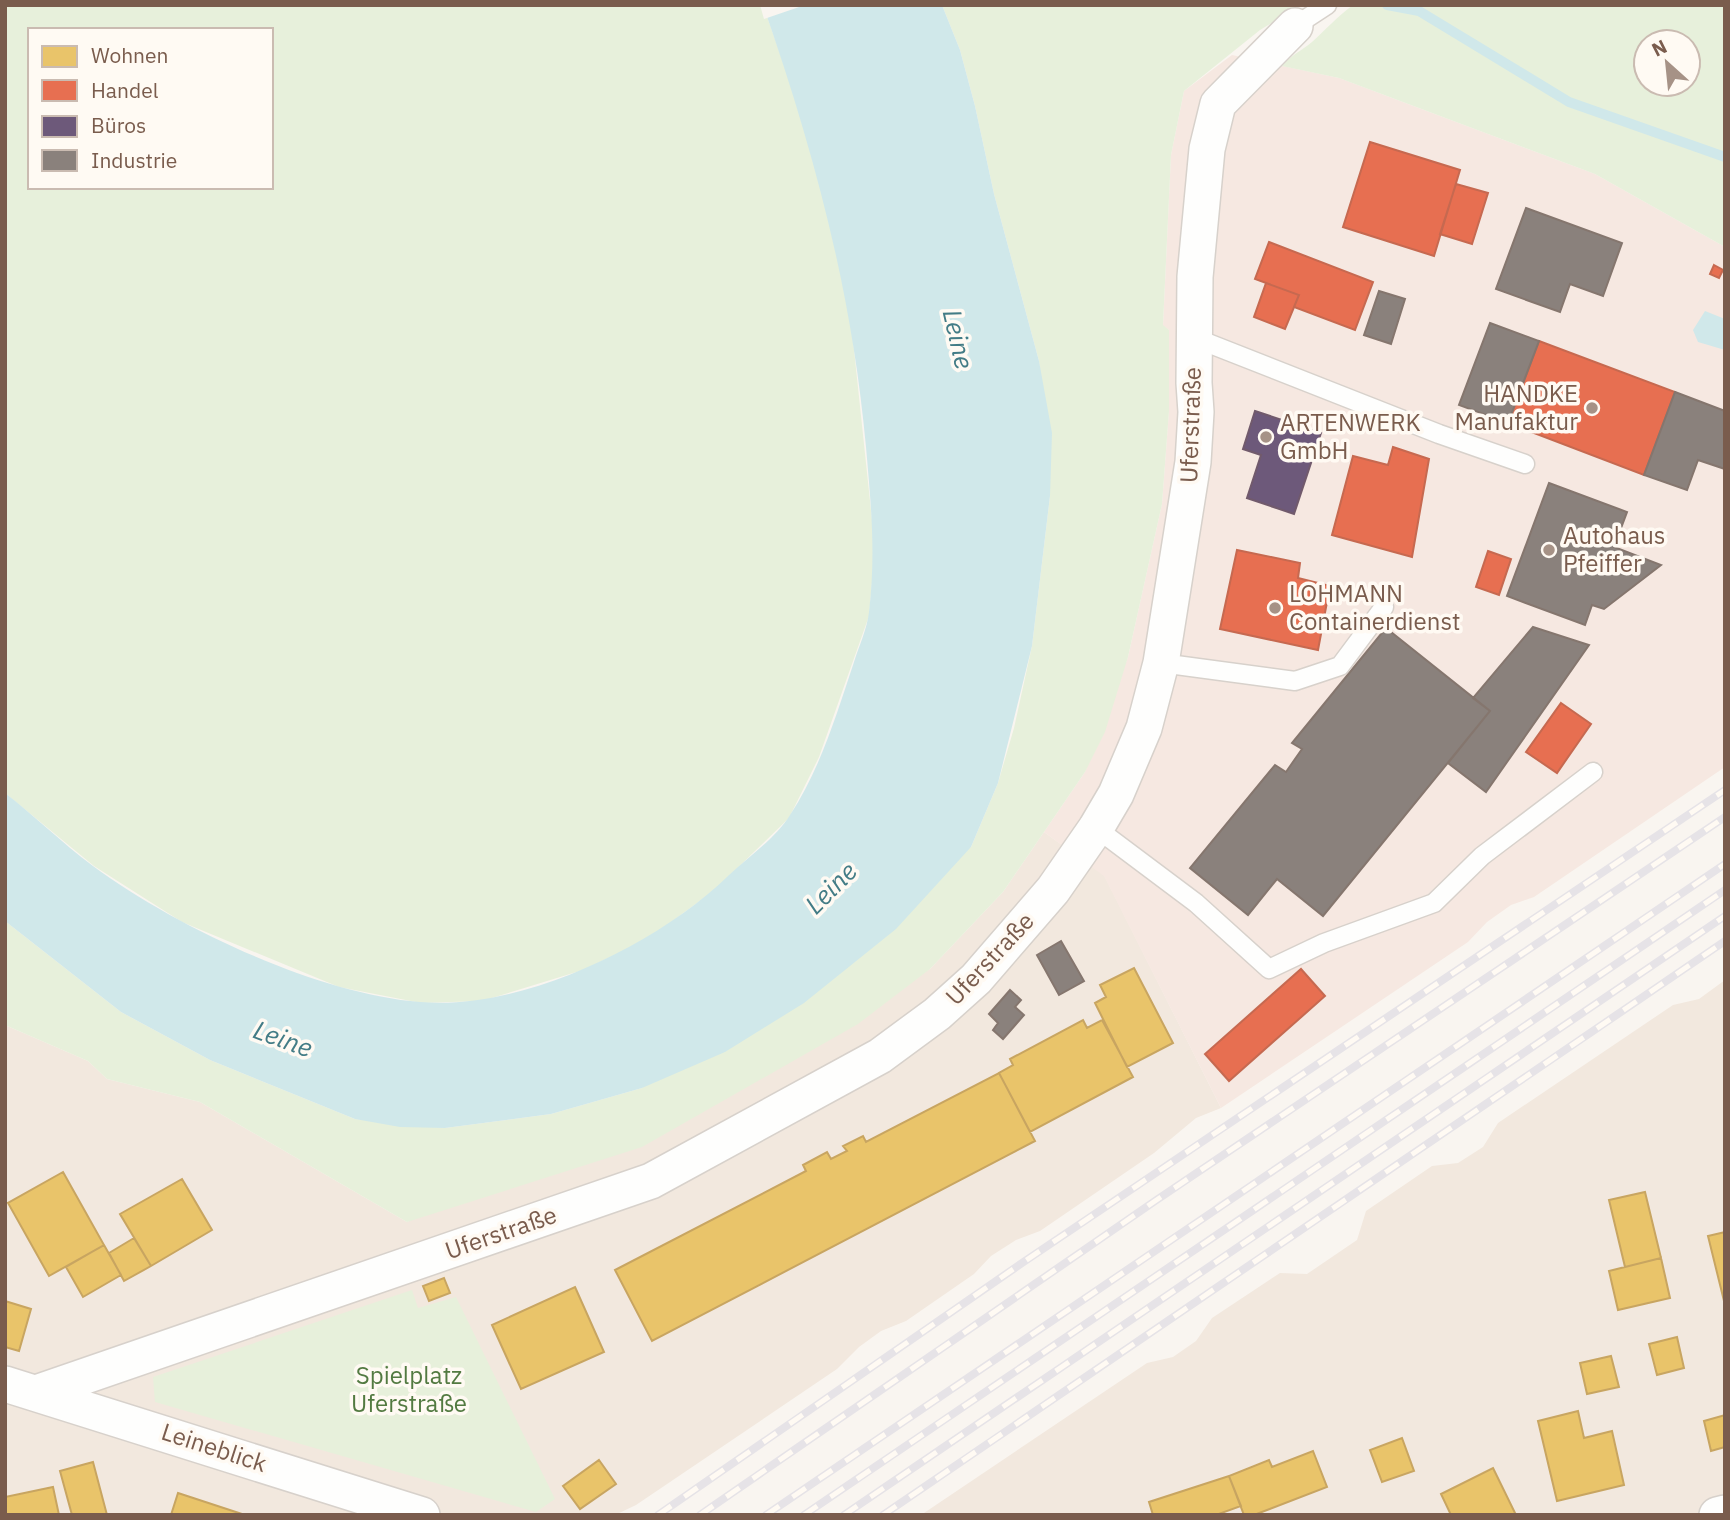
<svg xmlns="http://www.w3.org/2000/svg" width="1730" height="1520" font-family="'IBM Plex Sans',sans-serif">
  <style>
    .residential { fill: #f2e8de }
    .commercial { fill: #f6e8e1 }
    .green { fill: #e7f0db; fill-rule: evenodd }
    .water { fill: #d0e8ea }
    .pier { fill: #f9f5f0 }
    .homes { fill: #e9c46a; stroke: #c8a561; stroke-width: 2 }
    .shops { fill: #e76f51; stroke: #c66950; stroke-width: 2 }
    .offices { fill: #6d597a; stroke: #715a6c; stroke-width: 2 }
    .industry { fill: #8a817c; stroke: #85766e; stroke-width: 2 }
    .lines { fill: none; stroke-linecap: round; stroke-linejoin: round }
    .stream { stroke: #d0e8ea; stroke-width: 10 }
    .service-casing { stroke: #d7d1cb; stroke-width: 21 }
    .minor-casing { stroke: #d7d1cb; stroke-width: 38 }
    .service { stroke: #fefefd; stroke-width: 18 }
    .minor { stroke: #fefefd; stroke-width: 35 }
    .rail-casing { stroke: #e6e3e7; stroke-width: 8 }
    .rail { stroke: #fffaf3; stroke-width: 5; stroke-dasharray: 16; stroke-linecap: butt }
    .poi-dot { fill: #a69286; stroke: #fffaf3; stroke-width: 2.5 }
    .labels { text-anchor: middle; stroke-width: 7; stroke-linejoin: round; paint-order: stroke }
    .poi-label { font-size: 24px; fill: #7a5c4d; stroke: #fffaf3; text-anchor: start }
    .street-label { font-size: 24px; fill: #7a5c4d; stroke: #fffaf3 }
    .park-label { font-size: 24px; fill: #537a41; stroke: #fffaf3 }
    .water-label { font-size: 26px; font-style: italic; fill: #437c86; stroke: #fffaf3 }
  </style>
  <rect width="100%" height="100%" fill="#f9f5f0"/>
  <!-- residential -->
  <path class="residential" d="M 1044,832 L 1104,875 L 1221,1108 L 1196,1118 L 1154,1153 L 1040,1231 L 1016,1240 L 991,1256 L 974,1274 L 906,1321 L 881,1331 L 859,1347 L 837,1369 L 636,1505 L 615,1515 L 5,1515 L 5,1025 L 88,1061 L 107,1079 L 200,1102 L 407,1222 L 930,969 L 1003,892 Z
    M 1725,980 L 1725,1515 L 921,1515 L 1147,1363 L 1173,1357 L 1196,1341 L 1212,1318 L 1280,1273 L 1307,1274 L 1357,1240 L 1366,1211 L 1432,1166 L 1458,1163 L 1483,1147 L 1498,1123 L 1673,1005 L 1699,999 Z"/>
  <!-- commercial -->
  <path class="commercial" d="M 1232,55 L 1339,78 L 1595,174 L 1725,247 L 1725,767 L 1534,897 L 1511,905 L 1487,922 L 1468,942 L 1221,1108 L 1104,876 L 1044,832 L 1085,772 L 1128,657 L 1162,504 L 1169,411 L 1169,330 L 1163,326 L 1171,155 L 1184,91 Z"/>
  <!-- green -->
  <path class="green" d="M 5,5 L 763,5 L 791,85 L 830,220 L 850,312 L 875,548 L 869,616 L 819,757 L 789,818 L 716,889 L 648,939 L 583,970 L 482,1001 L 421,1003 L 339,987 L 182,922 L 94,866 L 5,793 ZM 30,30 L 271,30 L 271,187 L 30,187 Z
    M 942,5 L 1302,5 L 1260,30 L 1184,91 L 1171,155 L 1163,325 L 1169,330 L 1169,411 L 1162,504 L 1128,657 L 1105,732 L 1085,772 L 1003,892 L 930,969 L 858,1024 L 642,1147 L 407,1222 L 200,1102 L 107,1079 L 88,1061 L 5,1025 L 5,921 L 121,1012 L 210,1060 L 355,1119 L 445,1128 L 551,1114 L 642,1088 L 971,847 L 998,783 L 1014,728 L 1032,646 L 1050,496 L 1039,361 L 994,194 L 975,106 L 960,50 Z
    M 1353,5 L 1725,5 L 1725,247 L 1595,174 L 1339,78 L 1282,66 C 1291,55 1301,51 1312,42 C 1326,29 1337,17 1353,5 ZM 1646,42 L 1688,42 L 1688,84 L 1646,84 Z
    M 412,1290 L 418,1308 L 456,1297 L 555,1499 L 536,1512 L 155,1402 L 153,1377 Z"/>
  <!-- water -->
  <path class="water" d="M 763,5 L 942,5 L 960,50 L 975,106 L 994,194 L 1039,361 L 1052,433 L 1050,496 L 1032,646 L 998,783 L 971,847 L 896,929 L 804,1003 L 725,1052 L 642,1088 L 551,1114 L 445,1128 L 400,1127 L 355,1119 L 210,1060 L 121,1012 L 5,921 L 5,793 C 35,816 62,843 93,866 C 176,927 317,994 420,1002 C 521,1011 657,945 728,876 C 748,857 776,838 790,815 C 820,770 837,713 854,662 C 859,646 867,629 869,612 C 876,553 871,505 866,447 C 852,292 814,151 763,5 Z
    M 1705,311 L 1725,319 L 1725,350 L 1698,342 L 1693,330 Z"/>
  <!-- pier -->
  <path class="pier" d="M 760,5 L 805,5 L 764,19 Z"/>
  <!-- homes -->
  <path class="homes" d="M 1134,968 L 1173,1043 L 1127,1067 L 1095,1003 L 1106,997 L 1100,985 Z
    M 1083,1020 L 1087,1028 L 1102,1020 L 1133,1077 L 1030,1132 L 999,1073 L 1013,1065 L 1010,1059 Z
    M 999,1073 L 1035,1141 L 652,1341 L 615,1270 L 806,1171 L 803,1165 L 827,1152 L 831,1159 L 847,1151 L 843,1146 L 863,1136 L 866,1142 Z
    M 63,1172 L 104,1245 L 49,1276 L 8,1203 Z
    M 182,1179 L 212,1230 L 151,1266 L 120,1214 Z
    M 1645,1192 L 1661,1258 L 1625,1267 L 1609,1200 Z
    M 1725,1232 L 1725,1305 L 1708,1236 Z
    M 134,1238 L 151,1266 L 124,1281 L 109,1253 Z
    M 104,1245 L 121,1275 L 83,1297 L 66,1267 Z
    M 1661,1258 L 1670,1298 L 1618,1310 L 1609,1271 Z
    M 444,1278 L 450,1293 L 429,1301 L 423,1286 Z
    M 575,1287 L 604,1352 L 521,1389 L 492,1325 Z
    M 5,1301 L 31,1309 L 19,1351 L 5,1347 Z
    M 1677,1337 L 1684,1368 L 1657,1375 L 1649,1344 Z
    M 1611,1356 L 1619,1387 L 1587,1394 L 1580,1363 Z
    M 1578,1411 L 1584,1438 L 1612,1431 L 1624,1485 L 1557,1501 L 1538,1421 Z
    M 1725,1415 L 1725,1447 L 1711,1451 L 1704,1421 Z
    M 1402,1438 L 1414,1471 L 1382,1482 L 1370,1450 Z
    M 1313,1451 L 1327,1487 L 1254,1515 L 1244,1515 L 1229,1476 L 1269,1460 L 1272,1467 Z
    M 599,1460 L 616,1484 L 580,1509 L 563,1486 Z
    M 93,1462 L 107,1515 L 72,1515 L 60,1471 Z
    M 1493,1468 L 1516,1515 L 1451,1515 L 1441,1494 Z
    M 1229,1476 L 1241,1506 L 1216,1515 L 1153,1515 L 1149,1502 Z
    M 53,1487 L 59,1515 L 5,1515 L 5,1497 Z
    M 178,1493 L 245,1515 L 171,1515 Z"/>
  <!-- shops -->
  <path class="shops" d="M 1370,142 L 1460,170 L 1434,256 L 1343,227 Z
    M 1456,184 L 1488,193 L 1472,244 L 1440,234 Z
    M 1269,242 L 1373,282 L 1355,330 L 1294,307 L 1299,295 L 1255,279 Z
    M 1714,265 L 1723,270 L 1719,278 L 1710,274 Z
    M 1266,283 L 1299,295 L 1285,329 L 1254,317 Z
    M 1539,341 L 1675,392 L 1644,475 L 1508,423 Z
    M 1393,447 L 1429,459 L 1412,557 L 1332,535 L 1353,456 L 1388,465 Z
    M 1237,550 L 1300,563 L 1298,578 L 1330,586 L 1318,650 L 1220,629 Z
    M 1488,551 L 1511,559 L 1499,595 L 1476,587 Z
    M 1561,703 L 1591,724 L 1557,773 L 1526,752 Z
    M 1301,969 L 1325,996 L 1229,1081 L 1205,1054 Z"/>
  <!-- offices -->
  <path class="offices" d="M 1255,411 L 1321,433 L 1294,514 L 1247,498 L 1261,455 L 1243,449 Z"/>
  <!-- industry -->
  <path class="industry" d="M 1526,208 L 1622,243 L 1603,296 L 1570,284 L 1560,312 L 1496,289 Z
    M 1379,291 L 1405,299 L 1391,344 L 1364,335 Z
    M 1490,323 L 1539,341 L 1508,423 L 1459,405 Z
    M 1675,392 L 1725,411 L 1725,469 L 1698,460 L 1687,490 L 1644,475 Z
    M 1549,483 L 1627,512 L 1614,547 L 1661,565 L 1604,609 L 1592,605 L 1585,625 L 1507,596 Z
    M 1533,627 L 1589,645 L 1486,792 L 1448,763 L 1490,711 L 1473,698 Z
    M 1386,628 L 1490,711 L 1323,916 L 1277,879 L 1248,915 L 1190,868 L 1275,765 L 1286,772 L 1302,749 L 1292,743 Z
    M 1061,941 L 1084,981 L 1059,995 L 1037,955 Z
    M 1010,990 L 1021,1000 L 1015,1007 L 1024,1015 L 1003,1039 L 993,1030 L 998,1023 L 989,1014 Z"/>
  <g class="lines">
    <!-- stream -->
    <path class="stream" d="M 1387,5 L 1419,11 L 1569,102 L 1725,157"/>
    <!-- service casing -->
    <g class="service-casing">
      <path id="service" d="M 1295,26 L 1327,5
        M 1195,338 L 1439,434 L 1525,464
        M 1161,663 L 1295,681 L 1340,666 L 1384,607
        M 1096,828 L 1196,903 L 1269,969 L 1324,943 L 1434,903 L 1482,856 L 1593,772"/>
    </g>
    <!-- minor casing -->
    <g class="minor-casing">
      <path id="minor" d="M 5,1384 L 422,1515
        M 36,1393 L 651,1181 L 880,1056 L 937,1014 L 976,979 L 1053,890 L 1096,828 L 1116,794 L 1144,728 L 1161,663 L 1193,462 L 1196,412 L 1194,383 L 1195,277 L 1207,149 L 1218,104 L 1295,26
        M 1717,1515 L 1725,1513"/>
    </g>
    <!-- service -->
    <use href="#service" class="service"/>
    <!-- minor -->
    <use href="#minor" class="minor"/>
    <!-- rail casing -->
    <g class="rail-casing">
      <path id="rail" d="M 658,1515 L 1022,1263 L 1725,790
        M 700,1515 L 1155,1201 L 1725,817
        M 766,1515 L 1725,864
        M 804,1515 L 1725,890
        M 844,1515 L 1725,916
        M 883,1515 L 1725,941"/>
    </g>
    <!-- rail -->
    <use href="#rail" class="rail"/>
  </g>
  <!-- markers -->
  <g class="poi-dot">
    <circle cx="1592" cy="408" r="7"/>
    <circle cx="1266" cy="437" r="7"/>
    <circle cx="1549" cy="550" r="7"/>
    <circle cx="1275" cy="608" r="7"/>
  </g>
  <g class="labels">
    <!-- poi labels -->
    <g class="poi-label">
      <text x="1578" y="402" text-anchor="end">HANDKE<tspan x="1578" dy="28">Manufaktur</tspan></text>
      <text x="1280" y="431">ARTENWERK<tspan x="1280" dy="28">GmbH</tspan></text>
      <text x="1563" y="544">Autohaus<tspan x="1563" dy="28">Pfeiffer</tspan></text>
      <text x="1289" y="602">LOHMANN<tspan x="1289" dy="28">Containerdienst</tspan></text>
    </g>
    <!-- street labels -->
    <g class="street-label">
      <text transform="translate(1191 425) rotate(-88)" y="8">Uferstraße</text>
      <text transform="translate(990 959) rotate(-47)" y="8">Uferstraße</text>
      <text transform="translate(501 1233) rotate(-19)" y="8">Uferstraße</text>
      <text transform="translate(214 1448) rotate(18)" y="8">Leineblick</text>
    </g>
    <!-- park labels -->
    <g class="park-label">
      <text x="409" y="1384">Spielplatz<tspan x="409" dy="28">Uferstraße</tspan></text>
    </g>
    <!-- water labels -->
    <g class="water-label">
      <text transform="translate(958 339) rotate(77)" y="9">Leine</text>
      <text transform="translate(831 888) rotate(-45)" y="9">Leine</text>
      <text transform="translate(283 1039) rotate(20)" y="9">Leine</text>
    </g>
  </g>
  <!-- border -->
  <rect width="1730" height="1520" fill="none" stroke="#7a5c4d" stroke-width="14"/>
  <!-- legend -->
  <rect x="28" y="28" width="245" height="161" fill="#fffaf3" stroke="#cabbb1" stroke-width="2"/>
  <rect x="42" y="46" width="35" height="21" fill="#e9c46a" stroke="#cabbb1" stroke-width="2"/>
  <text x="91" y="63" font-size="21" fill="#7a5c4d">Wohnen</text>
  <rect x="42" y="80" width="35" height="21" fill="#e76f51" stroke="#cabbb1" stroke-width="2"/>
  <text x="91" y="98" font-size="21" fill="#7a5c4d">Handel</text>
  <rect x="42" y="116" width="35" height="21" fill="#6d597a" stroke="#cabbb1" stroke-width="2"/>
  <text x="91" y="133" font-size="21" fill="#7a5c4d">Büros</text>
  <rect x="42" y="150" width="35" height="21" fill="#8a817c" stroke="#cabbb1" stroke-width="2"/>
  <text x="91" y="168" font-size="21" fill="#7a5c4d">Industrie</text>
  <!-- north arrow -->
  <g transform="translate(1667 63) rotate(333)"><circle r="33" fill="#fffaf3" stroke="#cabbb1" stroke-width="2"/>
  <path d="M0-5L12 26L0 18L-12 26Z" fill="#a69286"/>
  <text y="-10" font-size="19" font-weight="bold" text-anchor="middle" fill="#7a5c4d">N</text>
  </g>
</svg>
